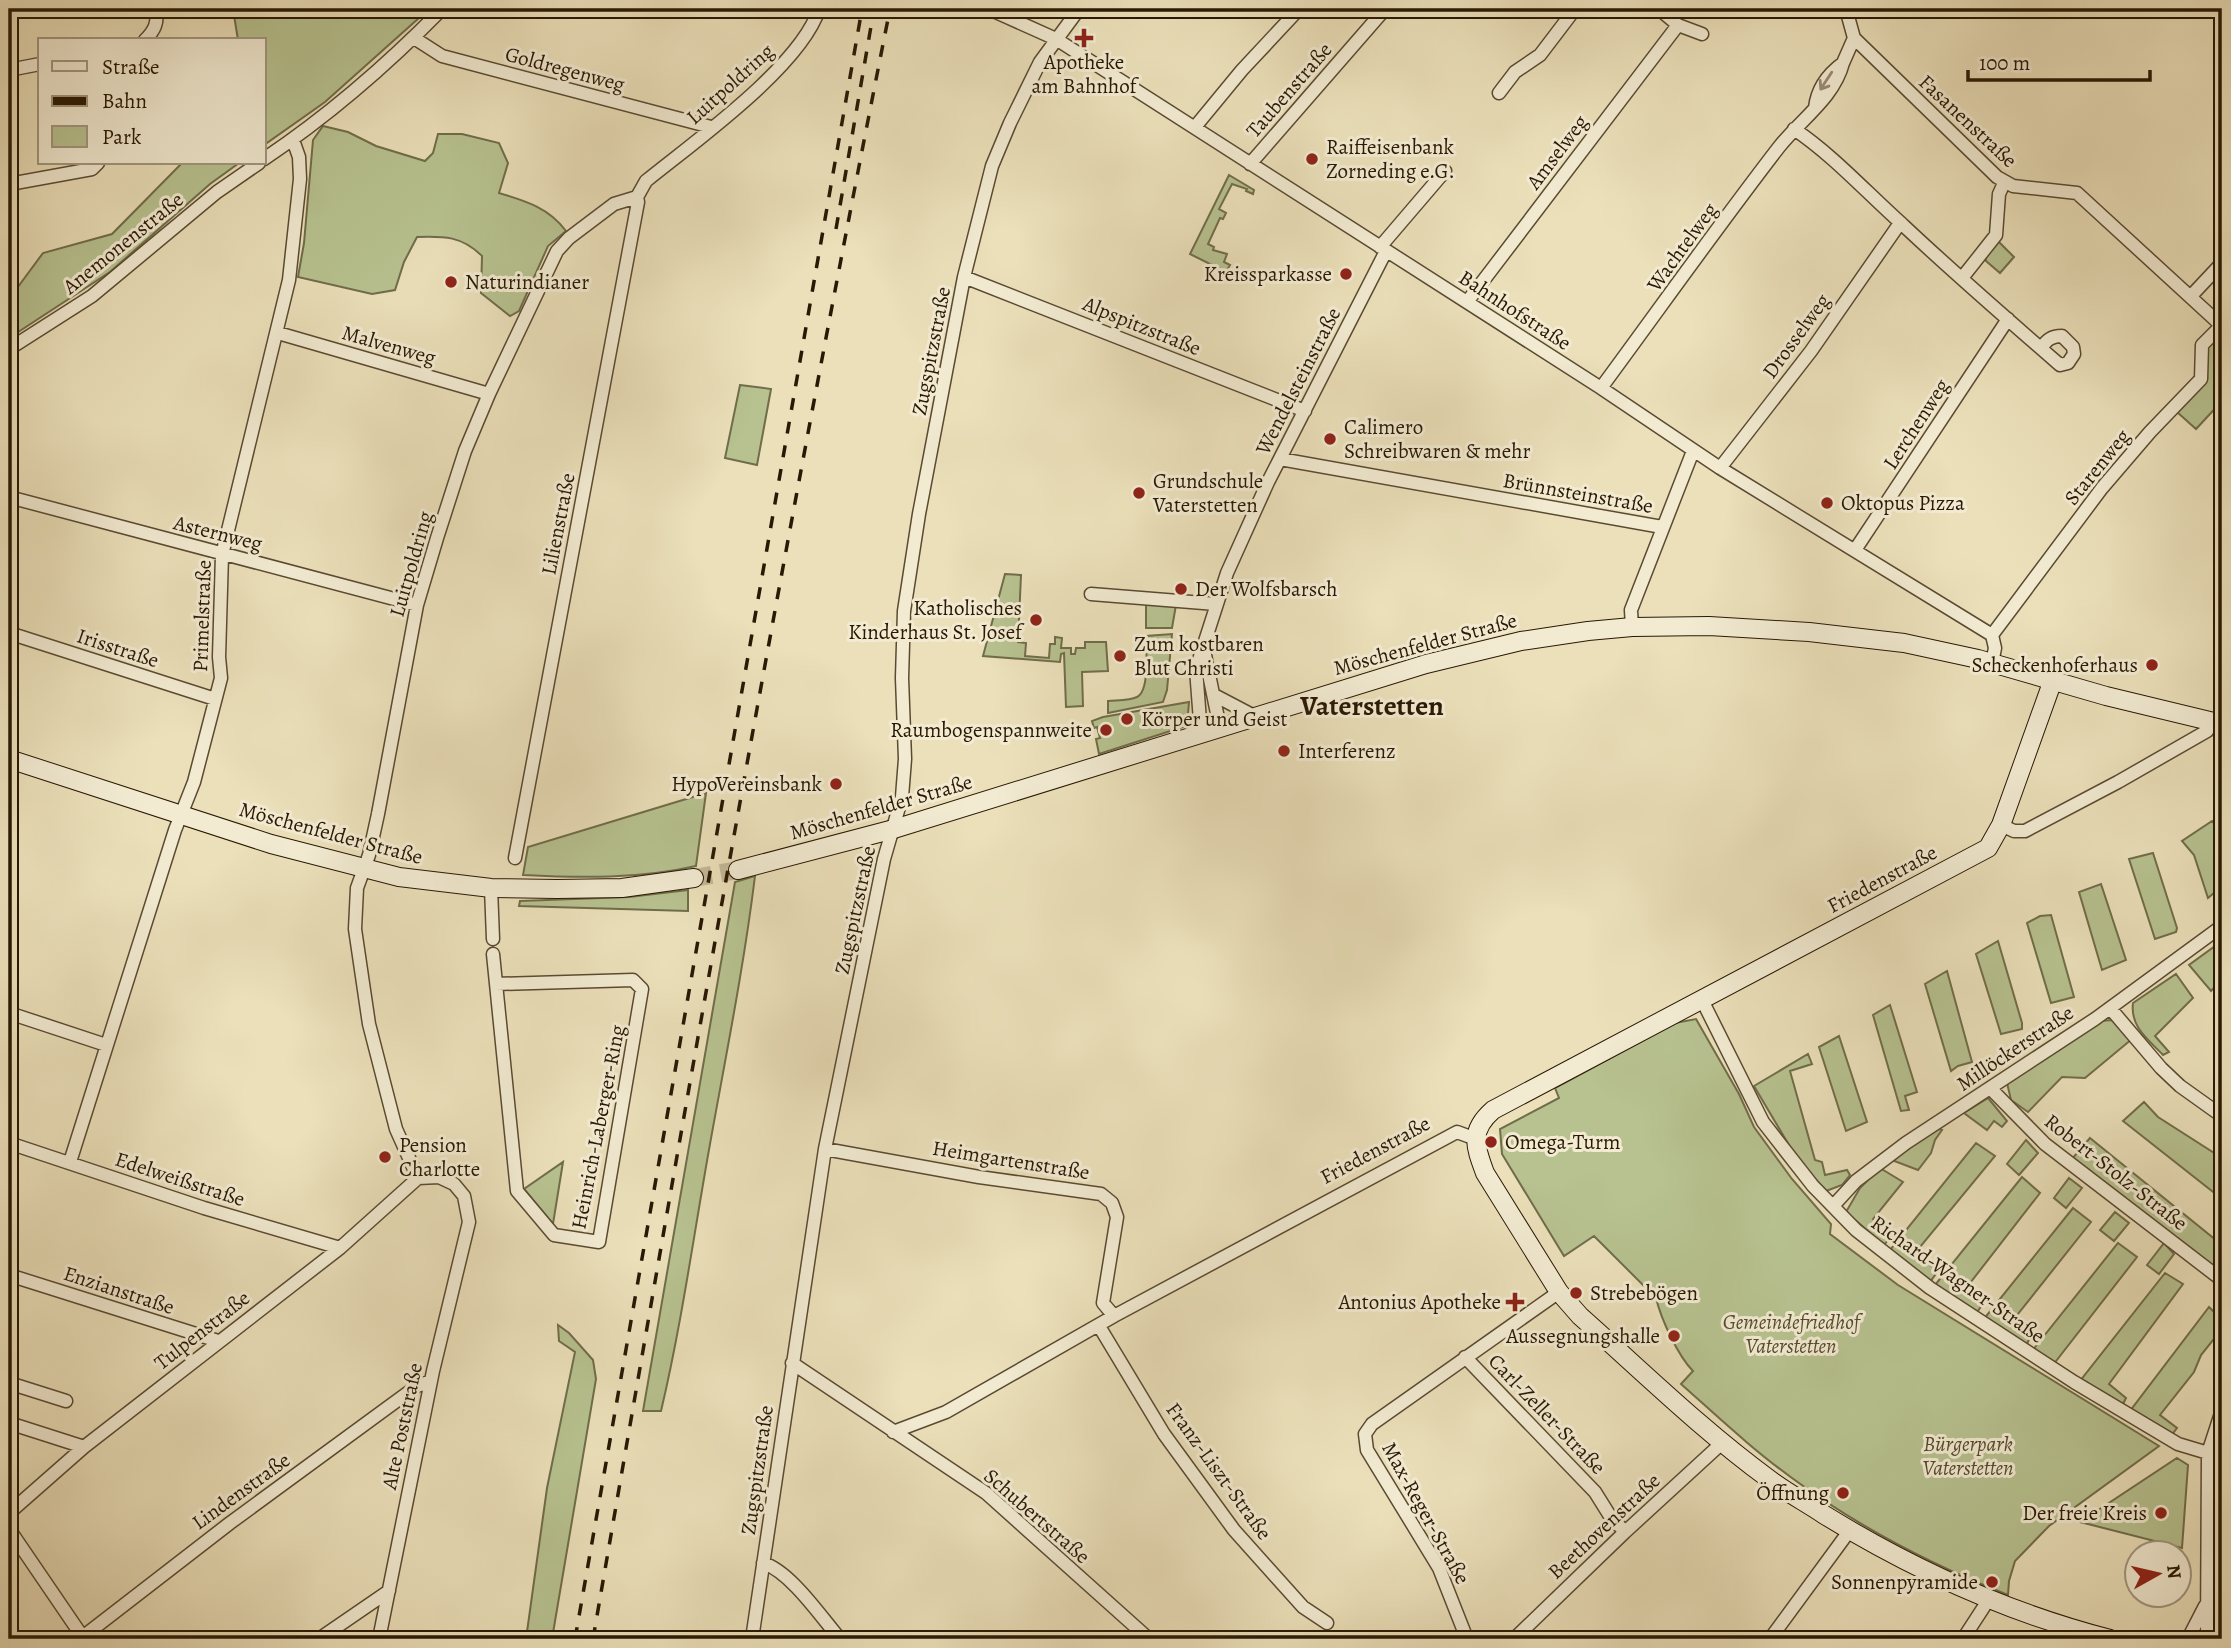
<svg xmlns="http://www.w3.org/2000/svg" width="2231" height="1648" font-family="Alegreya,serif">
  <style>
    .green { fill: #b7c290; stroke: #706d4a; stroke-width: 2 }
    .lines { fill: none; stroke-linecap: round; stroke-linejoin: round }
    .secondary-tunnel { stroke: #c4b896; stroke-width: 18; stroke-dasharray: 18 9; stroke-linecap: butt }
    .street-casing { stroke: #5a4a32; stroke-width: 15 }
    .secondary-casing { stroke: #291804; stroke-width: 20 }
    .street { stroke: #f2ebd2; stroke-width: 12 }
    .secondary { stroke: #f2ebd2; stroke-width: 18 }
    .rail { stroke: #291804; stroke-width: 3.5; stroke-dasharray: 12 12; stroke-linecap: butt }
    .oneway { stroke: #988c75 }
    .poi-dot { fill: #8f2418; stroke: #f2ebd2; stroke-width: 2.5 }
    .labels { text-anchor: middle; stroke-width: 6; stroke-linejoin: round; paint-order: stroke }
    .poi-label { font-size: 21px; fill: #291804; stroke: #f2ebd2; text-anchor: start }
    .street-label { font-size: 21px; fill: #291804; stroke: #f2ebd2 }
    .park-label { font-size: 21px; font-style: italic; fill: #544b2e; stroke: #f2ebd2 }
    .district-label { font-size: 28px; font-weight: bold; fill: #291804; stroke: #f2ebd2 }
  </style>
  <rect width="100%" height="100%" fill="#ebe0ba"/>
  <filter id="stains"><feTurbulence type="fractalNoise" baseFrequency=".00286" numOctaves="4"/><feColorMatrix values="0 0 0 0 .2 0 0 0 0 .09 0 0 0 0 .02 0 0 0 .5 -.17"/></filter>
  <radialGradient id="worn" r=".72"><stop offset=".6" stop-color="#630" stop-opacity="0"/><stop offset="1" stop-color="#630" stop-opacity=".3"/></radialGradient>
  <!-- green -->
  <path class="green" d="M 233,9 L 429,9 L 325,102 L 264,145 L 264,40 L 238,40 Z
    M 323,126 L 348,132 L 376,146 L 425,161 L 433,153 L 438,134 L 462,134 L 499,143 L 508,163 L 499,193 C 526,201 549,208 566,231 L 548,246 L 519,311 L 510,316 L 481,293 L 482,256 C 462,236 444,236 417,237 L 404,262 L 395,290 L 372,294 L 298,277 L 304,243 L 313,140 Z
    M 182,163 L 239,163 L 210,184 L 110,272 L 9,338 L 9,299 L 43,253 L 112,234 Z
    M 1229,175 L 1254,190 L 1253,194 L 1246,191 L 1247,189 L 1232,184 L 1219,209 L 1226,213 L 1223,219 L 1220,218 L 1208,244 L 1214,247 L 1213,250 L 1227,254 L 1224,262 L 1230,265 L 1226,272 L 1190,254 Z
    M 1996,239 L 2014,257 L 2000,273 L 1986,261 L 1985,255 Z
    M 2222,333 L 2222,401 L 2196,429 L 2177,412 L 2206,381 L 2206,348 Z
    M 740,385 L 771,389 L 757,465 L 725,458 Z
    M 1005,574 L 1021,575 L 1018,642 L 1026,643 L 1025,656 L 1049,658 L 1050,644 L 1055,644 L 1055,637 L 1062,638 L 1061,648 L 1071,648 L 1071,654 L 1075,654 L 1076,648 L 1085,648 L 1085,642 L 1106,642 L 1108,671 L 1082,672 L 1083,706 L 1066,707 L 1064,653 L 1061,654 L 1060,662 L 983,656 Z
    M 1146,603 L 1176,605 L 1172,628 L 1146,628 Z
    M 1172,634 L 1167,690 L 1163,702 L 1108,713 L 1108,701 C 1116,700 1129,701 1137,697 C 1150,691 1146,649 1146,636 Z
    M 1189,702 L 1188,714 L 1183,727 L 1099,754 L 1096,739 L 1100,738 L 1097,727 L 1094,728 L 1092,721 L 1103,717 Z
    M 706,793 L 696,866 C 640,879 580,878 523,875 L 528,847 Z
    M 2212,821 L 2222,830 L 2222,871 L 2216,878 L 2222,883 L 2222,886 L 2208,898 L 2194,855 L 2182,841 Z
    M 2153,853 L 2177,928 L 2176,932 L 2155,939 L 2129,859 Z
    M 755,876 C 744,966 726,1055 710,1144 C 694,1233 682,1322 661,1411 L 643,1411 L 735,882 Z
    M 2101,884 L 2126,960 L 2102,970 L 2079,892 Z
    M 688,890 L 688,911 L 519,906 L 520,901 L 629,897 Z
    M 2051,915 L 2074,997 L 2051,1003 L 2027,923 L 2040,916 Z
    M 1998,941 L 2022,1023 L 2022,1029 L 2001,1034 L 1976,954 Z
    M 2222,941 L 2222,979 L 2211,991 L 2189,965 Z
    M 1947,971 L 1972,1062 L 1958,1066 L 1951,1071 L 1925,984 Z
    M 2176,974 L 2193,998 L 2155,1036 L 2169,1052 L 2163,1055 C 2148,1039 2130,1027 2133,1003 Z
    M 1890,1005 L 1917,1092 L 1905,1096 L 1909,1110 L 1901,1111 L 1873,1015 Z
    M 1696,1019 L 1739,1094 L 1754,1127 L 1792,1179 L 1831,1224 L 1830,1234 L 1898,1285 L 2159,1446 L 2049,1526 L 2015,1561 L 2009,1581 L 2008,1595 C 1932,1565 1857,1526 1792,1478 C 1753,1450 1717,1416 1681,1384 L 1693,1371 C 1678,1356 1661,1319 1656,1298 L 1594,1236 L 1564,1256 L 1502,1154 L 1500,1129 L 1559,1098 L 1555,1088 L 1675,1023 Z
    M 2113,1020 L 2132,1039 L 2085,1078 L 2062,1077 L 2028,1112 L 2011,1100 L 2007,1083 L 2099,1021 Z
    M 1839,1036 L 1867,1122 L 1846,1131 L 1819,1047 Z
    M 1808,1054 L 1812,1064 L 1790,1071 L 1815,1160 L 1822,1162 L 1825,1175 L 1847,1170 L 1850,1175 L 1842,1185 L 1826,1191 L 1796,1157 L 1754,1086 Z
    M 1988,1098 L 2007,1121 L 2002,1127 L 1994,1121 L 1987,1130 L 1964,1113 Z
    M 2144,1102 L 2158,1117 L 2222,1158 L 2222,1199 L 2123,1121 Z
    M 1934,1127 L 1942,1130 L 1935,1140 L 1931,1153 L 1918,1170 L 1889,1159 Z
    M 2090,1138 L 2222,1245 L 2222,1273 L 2071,1160 Z
    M 2026,1140 L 2038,1153 L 2019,1175 L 2007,1164 Z
    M 1976,1143 L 1995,1156 L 1915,1253 L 1938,1271 L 1930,1282 L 1890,1250 Z
    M 563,1162 L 553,1224 L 524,1189 Z
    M 1880,1168 L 1903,1182 L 1873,1219 L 1892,1235 L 1884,1245 L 1846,1212 L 1860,1188 Z
    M 2022,1177 L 2040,1193 L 1967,1287 L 1985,1301 L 1975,1315 L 1935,1285 Z
    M 2069,1178 L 2082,1188 L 2066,1208 L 2054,1198 Z
    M 2073,1208 L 2091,1222 L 2010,1324 L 2029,1339 L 2026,1347 L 1983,1320 Z
    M 2115,1212 L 2129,1223 L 2114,1241 L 2100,1230 Z
    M 2118,1243 L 2137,1257 L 2053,1365 L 2032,1351 Z
    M 2164,1243 L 2174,1254 L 2159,1274 L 2147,1265 Z
    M 2165,1273 L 2183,1284 L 2109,1384 L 2126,1398 L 2122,1406 L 2080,1381 Z
    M 2209,1307 L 2218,1316 L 2222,1310 L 2222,1329 L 2201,1355 L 2194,1372 L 2160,1415 L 2177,1428 L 2171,1436 L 2130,1411 Z
    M 558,1325 L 569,1333 L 593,1360 L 596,1379 L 552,1639 L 526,1639 L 547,1488 L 575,1352 L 559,1341 Z
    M 2177,1458 L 2188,1465 L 2182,1548 L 2080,1522 Z
    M 2217,1553 L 2222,1555 L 2222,1618 L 2219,1605 Z"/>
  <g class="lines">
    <!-- secondary-tunnel -->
    <path class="secondary-tunnel" d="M 694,878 L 738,870"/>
    <!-- street casing -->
    <g class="street-casing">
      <path id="street" d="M 989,9 L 1056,39 L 1601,388 L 1720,468 L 1992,635 L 1995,648 L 1992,663
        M 1659,9 L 1678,25 L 1702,34
        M 1846,9 L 1854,38 L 1997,177 L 2013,186 L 2077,193 L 2222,326
        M 414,38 L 442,56 L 711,127
        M 145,40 C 155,30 158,23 156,9
        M 1843,63 L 1854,38
        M 9,70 L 40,64
        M 1499,93 L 1515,72 L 1540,55 L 1575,9
        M 1195,127 L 1242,70 L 1299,9
        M 1794,129 C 1834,156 1867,193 1903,225 C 1954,273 2007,319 2060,365 L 2068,363 L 2074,354 L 2073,347 L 2062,336 C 2051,336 2047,340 2041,348
        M 264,159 C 328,116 388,64 442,9
        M 1250,164 L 1385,9
        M 9,192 L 15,183 L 92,169 L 98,163
        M 1380,247 L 1445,171
        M 964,277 L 1305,411
        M 1962,278 L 1996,235 L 1999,194 L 2004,183
        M 2191,296 L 2222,263
        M 1467,302 L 1678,25
        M 278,333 L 489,394
        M 9,349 L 92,296 L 217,192 L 259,163
        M 1601,388 C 1660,308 1718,226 1779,147 C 1800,120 1834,98 1843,63 C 1828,74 1817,89 1815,108
        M 1280,459 L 1662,527
        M 1720,468 L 1811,351 L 1900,223
        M 9,497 L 417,605
        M 1855,550 L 2008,319
        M 1091,594 L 1216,604
        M 1632,627 L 1631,610 L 1693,451
        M 9,633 L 215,699
        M 1992,635 L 2102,488 L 2150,432 L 2201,379 L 2202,345 L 2222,325
        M 1204,650 L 1220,728
        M 1214,695 L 1254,716
        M 1201,734 L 1196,669 L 1227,573 L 1268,482 L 1386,251
        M 2001,825 L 2014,831 L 2025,831 L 2118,782 L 2207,731 L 2212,722
        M 515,858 L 638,202 L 637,197
        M 491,888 L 493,939
        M 493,954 L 517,1191 L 554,1235 L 599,1242 L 642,989 L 633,980 L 496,984
        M 1702,1000 L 1763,1122 L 1813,1186 L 1856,1230 L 1930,1288 L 2074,1382 L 2178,1444 L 2208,1453
        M 2110,1008 L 2161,1068 L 2180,1086 L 2222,1116
        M 9,1013 L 106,1045
        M 1991,1089 L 2045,1144 L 2222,1280
        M 9,1143 L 204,1208 L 340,1248
        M 825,1149 L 979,1177 L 1101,1194 L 1112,1203 L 1117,1217 L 1103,1303 L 1114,1316
        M 70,1162 L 175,830 L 194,782 L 221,678 L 219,657 L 222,555 L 289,280 L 300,179 L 299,157 L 293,140
        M 418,1178 L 396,1129 L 369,1024 L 355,929 L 357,888 L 369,855 L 378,814 L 417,605 L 437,538 L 465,451 L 489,394 L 557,251 L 569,238 L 614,204 L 637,197 L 646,181 C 694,142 801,66 819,9
        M 1833,1206 L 1856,1181 L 1906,1143 L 2095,1019 L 2222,926
        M 9,1275 L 218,1341
        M 1099,1326 L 1164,1434 L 1234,1530 L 1303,1607 L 1327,1623
        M 1465,1357 L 1595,1492 L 1610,1516 L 1625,1532
        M 792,1363 L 986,1493 L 1149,1639
        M 9,1383 L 66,1401
        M 9,1423 L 84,1447
        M 893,1432 L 946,1412 L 1114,1316 L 1457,1132 L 1476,1139
        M 9,1513 L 84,1447 L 340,1248 L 418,1178
        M 9,1529 L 84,1639
        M 763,1563 C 791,1572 821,1617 840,1639
        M 2210,1613 L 2219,1639
        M 80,1639 L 230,1523 L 417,1386 L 431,1381
        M 319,1639 L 389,1591
        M 379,1639 L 433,1371 L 469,1222 L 464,1196 L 454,1184 L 439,1177 L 418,1178
        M 752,1639 L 825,1149 L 884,859 L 902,797 L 905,759 L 902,678 L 904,611 L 919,514 L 964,277 L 992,166 L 1010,123 L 1040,62 L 1079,9
        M 1467,1639 L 1439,1568 L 1367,1450 L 1365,1434 L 1372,1424 L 1559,1292
        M 1514,1639 L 1625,1532 L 1722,1443
        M 1770,1639 L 1850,1530
        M 1963,1639 L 1989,1599
        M 2188,1639 L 2205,1606
        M 2207,1639 L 2208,1453 L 2222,1410"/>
    </g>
    <!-- secondary casing -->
    <g class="secondary-casing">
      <path id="secondary" d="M 2053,680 L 2001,825 L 1988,848 L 1493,1110 C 1469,1131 1475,1146 1485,1173 L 1559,1292 L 1580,1316 C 1642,1371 1702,1430 1769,1479 C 1786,1492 1805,1502 1823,1514 C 1912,1569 2009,1613 2110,1639
        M 9,759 L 271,844 L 399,877 L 491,888 L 557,889 L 622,888 L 694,878
        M 738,870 L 894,829 L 1426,664 L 1521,641 L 1588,631 L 1632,627 L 1709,626 L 1809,632 L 1904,643 L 1978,659 L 2106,696 L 2222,724"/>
    </g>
    <!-- street -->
    <use href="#street" class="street"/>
    <!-- secondary -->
    <use href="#secondary" class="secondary"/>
    <!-- rail -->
    <path class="rail" d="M 836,229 L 874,9
      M 575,1639 L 862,9
      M 593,1639 C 687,1095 782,551 890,9"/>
  </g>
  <!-- one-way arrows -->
  <defs><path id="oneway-shaft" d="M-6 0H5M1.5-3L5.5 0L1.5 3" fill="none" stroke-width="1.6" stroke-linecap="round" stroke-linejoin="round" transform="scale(1.75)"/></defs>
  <use class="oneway" href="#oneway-shaft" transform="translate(1826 81) rotate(123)"/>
  <!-- markers -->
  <g class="poi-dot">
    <path d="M1080.5 27.5h7v7h7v7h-7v7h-7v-7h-7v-7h7z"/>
    <circle cx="1312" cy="159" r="7"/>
    <circle cx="1346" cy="274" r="7"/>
    <circle cx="451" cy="282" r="7"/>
    <circle cx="1330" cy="439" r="7"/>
    <circle cx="1139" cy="493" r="7"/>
    <circle cx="1827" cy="503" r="7"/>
    <circle cx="1181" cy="589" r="7"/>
    <circle cx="1036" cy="620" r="7"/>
    <circle cx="1120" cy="656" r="7"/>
    <circle cx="2152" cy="665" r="7"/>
    <circle cx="1127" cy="719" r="7"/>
    <circle cx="1106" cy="730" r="7"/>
    <circle cx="1284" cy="751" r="7"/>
    <circle cx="836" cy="784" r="7"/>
    <circle cx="1491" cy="1142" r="7"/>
    <circle cx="385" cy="1157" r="7"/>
    <circle cx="1576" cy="1293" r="7"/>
    <path d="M1511.5 1291.5h7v7h7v7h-7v7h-7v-7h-7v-7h7z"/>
    <circle cx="1674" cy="1336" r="7"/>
    <circle cx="1843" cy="1493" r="7"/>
    <circle cx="2161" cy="1513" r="7"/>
    <circle cx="1992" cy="1582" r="7"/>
  </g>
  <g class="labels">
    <!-- poi labels -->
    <g class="poi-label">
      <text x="1084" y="69" text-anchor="middle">Apotheke<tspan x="1084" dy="24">am Bahnhof</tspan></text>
      <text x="1326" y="154">Raiffeisenbank<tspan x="1326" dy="24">Zorneding e.G.</tspan></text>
      <text x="1332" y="281" text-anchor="end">Kreissparkasse</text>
      <text x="465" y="289">Naturindianer</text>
      <text x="1344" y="434">Calimero<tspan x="1344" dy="24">Schreibwaren &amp; mehr</tspan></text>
      <text x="1153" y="488">Grundschule<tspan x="1153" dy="24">Vaterstetten</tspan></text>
      <text x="1841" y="510">Oktopus Pizza</text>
      <text x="1195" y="596">Der Wolfsbarsch</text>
      <text x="1022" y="615" text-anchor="end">Katholisches<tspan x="1022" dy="24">Kinderhaus St. Josef</tspan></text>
      <text x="1134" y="651">Zum kostbaren<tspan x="1134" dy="24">Blut Christi</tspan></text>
      <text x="2138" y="672" text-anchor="end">Scheckenhoferhaus</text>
      <text x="1141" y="726">Körper und Geist</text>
      <text x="1092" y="737" text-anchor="end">Raumbogenspannweite</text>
      <text x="1298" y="758">Interferenz</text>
      <text x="822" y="791" text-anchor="end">HypoVereinsbank</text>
      <text x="1505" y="1149">Omega-Turm</text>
      <text x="399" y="1152">Pension<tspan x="399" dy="24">Charlotte</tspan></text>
      <text x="1590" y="1300">Strebebögen</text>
      <text x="1501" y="1309" text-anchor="end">Antonius Apotheke</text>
      <text x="1660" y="1343" text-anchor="end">Aussegnungshalle</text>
      <text x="1829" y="1500" text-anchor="end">Öffnung</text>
      <text x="2147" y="1520" text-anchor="end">Der freie Kreis</text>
      <text x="1978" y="1589" text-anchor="end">Sonnenpyramide</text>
    </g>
    <!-- street labels -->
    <g class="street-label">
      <text transform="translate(565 69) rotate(15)" y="7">Goldregenweg</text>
      <text transform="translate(730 84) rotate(-42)" y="7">Luitpoldring</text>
      <text transform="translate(1289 90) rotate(-49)" y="7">Taubenstraße</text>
      <text transform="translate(1968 121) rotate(43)" y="7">Fasanenstraße</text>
      <text transform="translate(1557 152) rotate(-53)" y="7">Amselweg</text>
      <text transform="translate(123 243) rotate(-39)" y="7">Anemonenstraße</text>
      <text transform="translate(1682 247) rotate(-54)" y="7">Wachtelweg</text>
      <text transform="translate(1515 310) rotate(33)" y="7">Bahnhofstraße</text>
      <text transform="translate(1142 326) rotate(22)" y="7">Alpspitzstraße</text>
      <text transform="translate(1796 336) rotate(-54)" y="7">Drosselweg</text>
      <text transform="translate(389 345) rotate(16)" y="7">Malvenweg</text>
      <text transform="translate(931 351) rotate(-79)" y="7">Zugspitzstraße</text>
      <text transform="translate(1298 381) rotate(-63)" y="7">Wendelsteinstraße</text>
      <text transform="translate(1916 424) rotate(-57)" y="7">Lerchenweg</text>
      <text transform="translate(2097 467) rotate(-51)" y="7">Starenweg</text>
      <text transform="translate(1578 493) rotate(10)" y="7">Brünnsteinstraße</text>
      <text transform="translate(558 524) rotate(-79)" y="7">Lilienstraße</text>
      <text transform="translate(218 533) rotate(14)" y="7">Asternweg</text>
      <text transform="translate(411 564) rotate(-74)" y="7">Luitpoldring</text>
      <text transform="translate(202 616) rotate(-88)" y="7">Primelstraße</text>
      <text transform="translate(1425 644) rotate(-15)" y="7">Möschenfelder Straße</text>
      <text transform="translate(118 648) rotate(18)" y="7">Irisstraße</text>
      <text transform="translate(881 807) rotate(-16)" y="7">Möschenfelder Straße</text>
      <text transform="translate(331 833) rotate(15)" y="7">Möschenfelder Straße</text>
      <text transform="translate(1882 879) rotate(-28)" y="7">Friedenstraße</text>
      <text transform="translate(855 910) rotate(-78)" y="7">Zugspitzstraße</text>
      <text transform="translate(2015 1048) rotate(-34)" y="7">Millöckerstraße</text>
      <text transform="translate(598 1127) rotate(-79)" y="7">Heinrich-Laberger-Ring</text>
      <text transform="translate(1375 1150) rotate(-28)" y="7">Friedenstraße</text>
      <text transform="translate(1011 1160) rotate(9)" y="7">Heimgartenstraße</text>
      <text transform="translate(2116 1172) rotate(38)" y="7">Robert-Stolz-Straße</text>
      <text transform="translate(180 1179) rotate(18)" y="7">Edelweißstraße</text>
      <text transform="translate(1958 1279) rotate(35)" y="7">Richard-Wagner-Straße</text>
      <text transform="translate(119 1290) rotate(18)" y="7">Enzianstraße</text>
      <text transform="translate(202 1330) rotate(-38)" y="7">Tulpenstraße</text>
      <text transform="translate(1547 1414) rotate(46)" y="7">Carl-Zeller-Straße</text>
      <text transform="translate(402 1426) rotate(-78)" y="7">Alte Poststraße</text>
      <text transform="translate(757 1470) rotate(-82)" y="7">Zugspitzstraße</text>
      <text transform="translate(1219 1471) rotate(54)" y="7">Franz-Liszt-Straße</text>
      <text transform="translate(241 1491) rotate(-36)" y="7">Lindenstraße</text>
      <text transform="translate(1426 1513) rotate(61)" y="7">Max-Reger-Straße</text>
      <text transform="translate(1037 1516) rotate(41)" y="7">Schubertstraße</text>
      <text transform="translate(1604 1526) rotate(-43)" y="7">Beethovenstraße</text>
    </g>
    <!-- park labels -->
    <g class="park-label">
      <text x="1791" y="1329">Gemeindefriedhof<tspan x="1791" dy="24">Vaterstetten</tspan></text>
      <text x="1968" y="1451">Bürgerpark<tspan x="1968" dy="24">Vaterstetten</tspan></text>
    </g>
    <!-- district labels -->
    <g class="district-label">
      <text x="1372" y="715">Vaterstetten</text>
    </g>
  </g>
  <!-- margin -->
  <rect width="2231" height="1648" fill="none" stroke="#ebe0ba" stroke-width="35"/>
  <rect x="10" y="10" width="2210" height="1627" fill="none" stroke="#291804" stroke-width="3.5"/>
  <rect x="18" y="18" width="2196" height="1613" fill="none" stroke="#291804" stroke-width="2"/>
  <!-- legend -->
  <rect x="38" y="38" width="228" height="126" fill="#f2ebd2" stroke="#a29780" stroke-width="2"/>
  <rect x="52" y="61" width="35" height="10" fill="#f2ebd2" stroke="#a29780" stroke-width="2"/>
  <text x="102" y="74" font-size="21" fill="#291804">Straße</text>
  <rect x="52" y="96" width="35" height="10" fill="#291804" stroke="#a29780" stroke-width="2"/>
  <text x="102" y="108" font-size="21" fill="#291804">Bahn</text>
  <rect x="52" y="126" width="35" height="21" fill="#b7c290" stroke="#a29780" stroke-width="2"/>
  <text x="102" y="144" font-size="21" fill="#291804">Park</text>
  <!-- north arrow -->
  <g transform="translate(2158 1574) rotate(82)"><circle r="33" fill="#f2ebd2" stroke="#a29780" stroke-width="2"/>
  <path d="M0-5L12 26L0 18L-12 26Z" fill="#8f2418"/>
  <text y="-10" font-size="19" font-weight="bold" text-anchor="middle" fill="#291804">N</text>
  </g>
  <!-- scale -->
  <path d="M1968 70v10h182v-10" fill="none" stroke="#291804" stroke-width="3.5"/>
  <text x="1979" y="70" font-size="21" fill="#291804" stroke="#f2ebd2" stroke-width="5" paint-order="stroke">100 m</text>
  <rect width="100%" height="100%" filter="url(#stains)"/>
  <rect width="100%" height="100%" fill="url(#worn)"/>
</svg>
